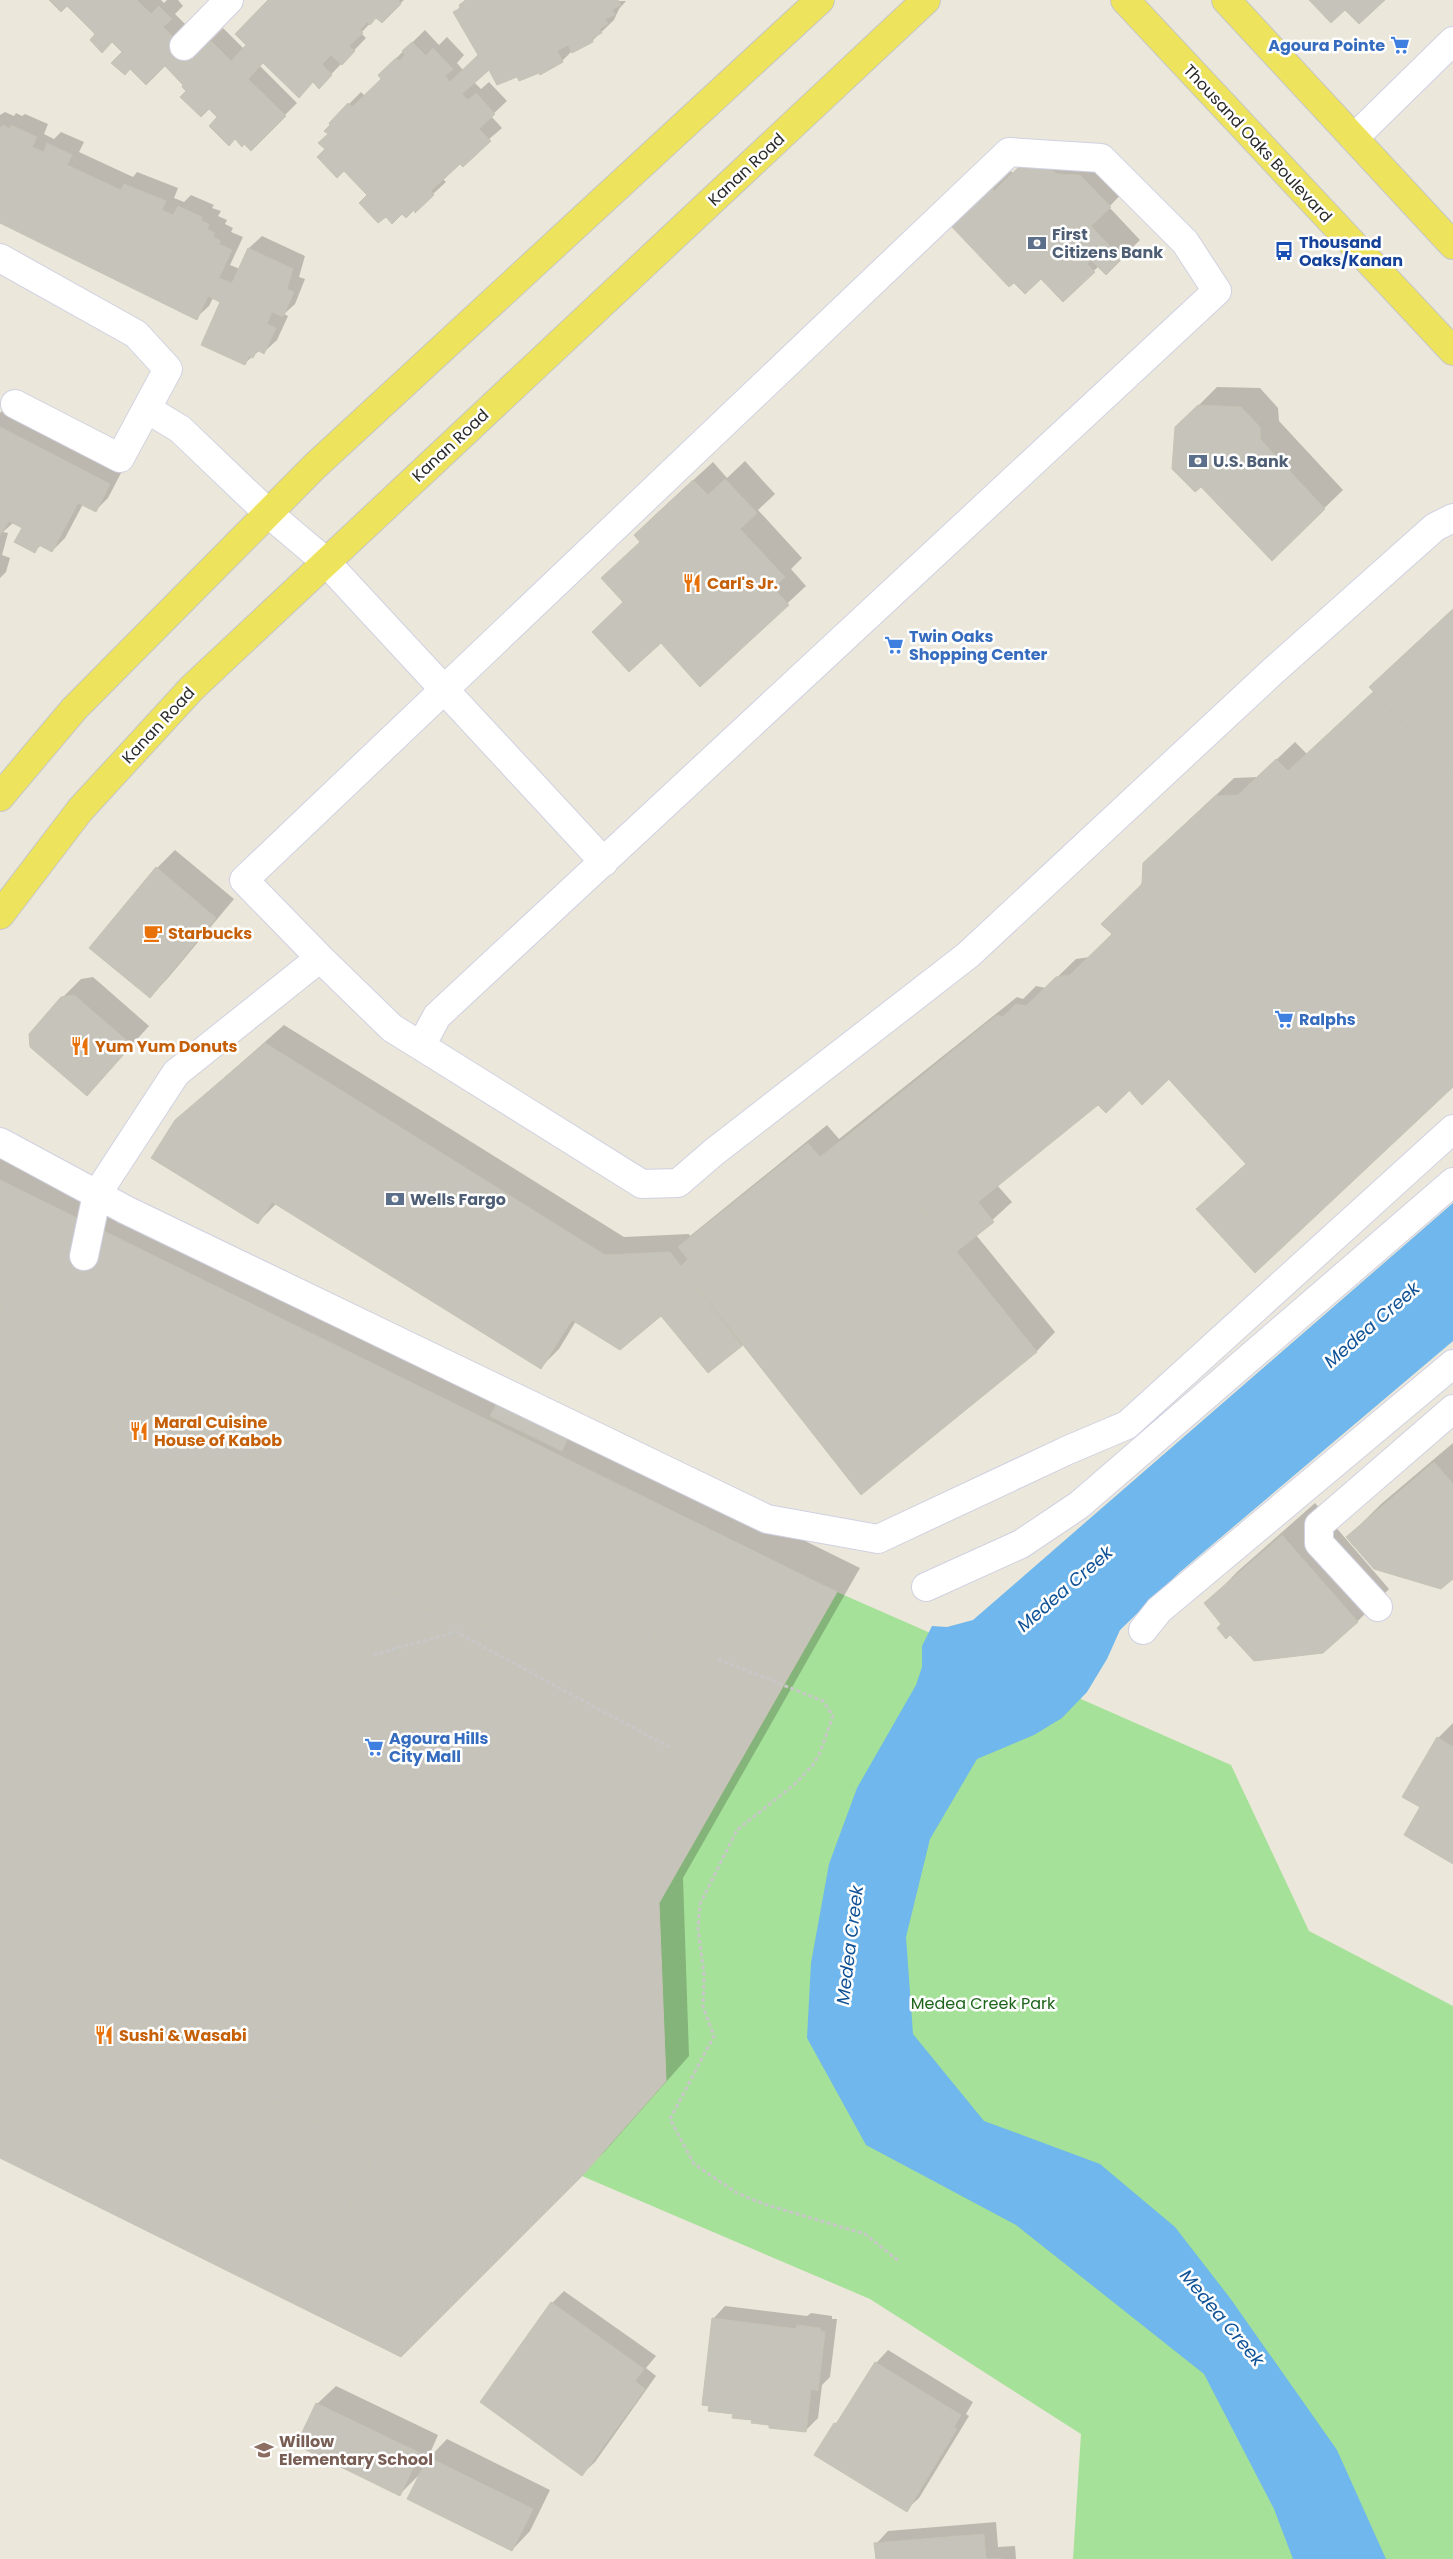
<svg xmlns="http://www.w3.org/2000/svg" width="1453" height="2559" font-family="Poppins,sans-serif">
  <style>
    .green { fill: #a5e198 }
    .water { fill: #6fb7ec }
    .shadow { fill: #0003 }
    .building { fill: #c6c3ba; stroke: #c6c3b5 }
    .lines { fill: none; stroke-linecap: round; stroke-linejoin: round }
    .minor-casing { stroke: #d0d1e2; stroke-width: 30 }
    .major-casing { stroke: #c7c7c7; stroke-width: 30 }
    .path { stroke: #c7c7c7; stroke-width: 3; stroke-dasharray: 4 2.5; stroke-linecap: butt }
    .minor { stroke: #fff; stroke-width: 28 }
    .major { stroke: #ede35d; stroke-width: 28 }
    .labels { text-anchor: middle; stroke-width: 5; stroke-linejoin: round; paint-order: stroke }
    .shop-label { font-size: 16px; font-weight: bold; fill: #366cbe; stroke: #fff; text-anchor: start }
    .street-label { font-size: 16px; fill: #292929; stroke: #fff }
    .service-label { font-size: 16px; font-weight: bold; fill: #4e5e75; stroke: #fff; text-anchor: start }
    .transit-label { font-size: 16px; font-weight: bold; fill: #164399; stroke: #fff; text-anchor: start }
    .food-label { font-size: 16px; font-weight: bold; fill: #c56008; stroke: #fff; text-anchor: start }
    .park-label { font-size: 16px; fill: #1e641b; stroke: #fff }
    .education-label { font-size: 16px; font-weight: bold; fill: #785e54; stroke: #fff; text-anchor: start }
    .water-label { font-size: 18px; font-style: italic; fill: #105296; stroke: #fff }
  </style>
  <rect width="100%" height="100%" fill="#ebe7db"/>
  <!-- green -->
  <path class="green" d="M 837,1592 L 1231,1765 L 1309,1931 L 1453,2006 L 1453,2559 L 1073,2559 L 1081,2434 L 870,2299 L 582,2176 L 666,2081 L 659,1903 Z"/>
  <!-- water -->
  <path class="water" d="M 1453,1203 L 1453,1341 L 1180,1572 L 1120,1630 L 1107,1659 L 1087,1692 L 1062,1718 L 1034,1735 L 977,1759 L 930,1839 L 906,1937 L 913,2034 L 984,2121 L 1100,2164 L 1175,2227 L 1230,2298 L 1337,2450 L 1386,2559 L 1293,2559 L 1274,2509 L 1204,2374 L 1016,2225 L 866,2145 L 807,2038 L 811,1963 L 829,1864 L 857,1788 L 916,1685 L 922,1667 L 922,1646 L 932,1626 L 947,1627 L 973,1620 Z"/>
  <!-- shadow -->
  <path class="shadow" d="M 51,0 L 161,0 L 164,3 L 167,0 L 178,0 L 183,6 L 175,14 L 206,45 L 223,28 L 244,49 L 270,0 L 404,0 L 382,21 L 376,17 L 361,33 L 366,38 L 319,87 L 314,81 L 264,61 L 260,66 L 297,103 L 251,149 L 209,107 L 188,91 L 185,84 L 165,64 L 124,52 L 112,40 L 96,34 L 67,4 Z
    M 465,0 L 626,1 L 619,9 L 614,20 L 592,41 L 572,51 L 562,61 L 517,75 L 489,68 L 474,82 L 481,89 L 489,82 L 507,101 L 491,116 L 502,128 L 443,179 L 446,182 L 433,194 L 414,208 L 369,195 L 326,149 L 330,123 L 361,92 L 365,96 L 382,79 L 379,75 L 425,30 L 439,45 L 447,37 L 464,55 L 457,63 L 463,70 L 480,55 L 455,13 Z
    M 5,112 L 14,116 L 16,113 L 22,116 L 25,114 L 48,124 L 44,134 L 54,139 L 61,132 L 84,142 L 79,152 L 133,177 L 137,172 L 178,188 L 174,198 L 184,202 L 191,195 L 214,205 L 212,208 L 221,211 L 218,216 L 227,220 L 225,224 L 233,228 L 231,232 L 243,237 L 230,265 L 240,269 L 249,248 L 262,236 L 305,256 L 299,277 L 305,279 L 295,304 L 284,314 L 288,316 L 277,340 L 264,352 L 260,350 L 244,364 L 222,302 L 213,298 L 209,306 L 196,318 L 0,222 L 0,115 Z
    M 1044,144 L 1128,187 L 1109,207 L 1140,240 L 1106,273 L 1099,266 L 1063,300 L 972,208 L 1011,171 L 1013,174 Z
    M 1217,387 L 1260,388 L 1278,408 L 1279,421 L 1343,490 L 1272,559 L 1177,427 Z
    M 3,410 L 122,471 L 108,498 L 96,510 L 83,504 L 65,538 L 52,551 L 41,545 L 35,551 L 23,527 L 14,522 L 3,532 L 8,533 L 2,555 L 10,558 L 6,572 L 0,578 L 0,413 Z
    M 745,461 L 775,494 L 758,510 L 802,558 L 791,569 L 806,586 L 700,685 L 624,602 L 641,541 L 654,516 L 713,462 L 727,478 Z
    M 1453,609 L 1453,1086 L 1216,1191 L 1247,1163 L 1169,1077 L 1129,1089 L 1099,1103 L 997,1185 L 1012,1202 L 976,1235 L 1055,1332 L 1037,1351 L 861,1493 L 743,1345 L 708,1372 L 661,1314 L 576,1321 L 559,1349 L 541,1367 L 276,1204 L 257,1223 L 176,1120 L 284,1025 L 624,1237 L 689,1234 L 690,1236 L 827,1125 L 839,1139 L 1017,997 L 1023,999 L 1036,986 L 1046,988 L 1076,959 L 1090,957 L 1113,934 L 1163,845 L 1234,778 L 1258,777 L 1295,742 L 1307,754 L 1374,691 L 1389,669 Z
    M 175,850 L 234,899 L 168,978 L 150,997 L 157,868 Z
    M 93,977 L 149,1026 L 87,1095 L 62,998 L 81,979 Z
    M 0,1144 L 860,1568 L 683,1878 L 689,2056 L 606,2150 L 400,2356 L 0,2157 Z
    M 1453,1443 L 1453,1577 L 1348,1537 L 1381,1504 Z
    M 1315,1503 L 1389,1589 L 1357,1622 L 1231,1633 L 1206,1604 L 1238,1571 Z
    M 1453,1723 L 1453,1863 L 1422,1807 L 1438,1738 Z
    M 564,2291 L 656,2356 L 646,2368 L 656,2376 L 595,2462 L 582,2474 L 552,2303 Z
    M 725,2306 L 807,2316 L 811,2313 L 832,2316 L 832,2319 L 837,2319 L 830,2377 L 822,2385 L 818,2418 L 805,2431 L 754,2419 L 713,2319 Z
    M 888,2350 L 973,2402 L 966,2414 L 969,2416 L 919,2498 L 906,2510 L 835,2424 L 842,2417 L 876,2363 Z
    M 336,2386 L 438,2435 L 427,2460 L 447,2439 L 550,2490 L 530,2531 L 512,2550 L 420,2474 L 400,2494 L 317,2404 Z
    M 996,2522 L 998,2547 L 1015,2546 L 1016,2559 L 877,2559 L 876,2544 L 888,2531 Z"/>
  <!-- building -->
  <path class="building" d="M 49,0 L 137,0 L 151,14 L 159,6 L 172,19 L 163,27 L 193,57 L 210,40 L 231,61 L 246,45 L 235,34 L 268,0 L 398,0 L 401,4 L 382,23 L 376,18 L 370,25 L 367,22 L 360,30 L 363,33 L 349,46 L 355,51 L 342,65 L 331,55 L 322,64 L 332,75 L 319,89 L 313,82 L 299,98 L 263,63 L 248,79 L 286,116 L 251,151 L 244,144 L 242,147 L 235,139 L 229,146 L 209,126 L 217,117 L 209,109 L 201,117 L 180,97 L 186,91 L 182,87 L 183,85 L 165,66 L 146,85 L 130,69 L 125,75 L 111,63 L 122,52 L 112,42 L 102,53 L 90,40 L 95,34 L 67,6 L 61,12 Z
    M 466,0 L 618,0 L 621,5 L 612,10 L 615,15 L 605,19 L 608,24 L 599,29 L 602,33 L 592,38 L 593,42 L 572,53 L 568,45 L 557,51 L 563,62 L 540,75 L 539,73 L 519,81 L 517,77 L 497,85 L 489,70 L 462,94 L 468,100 L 476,93 L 495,114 L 479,129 L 491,141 L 463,167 L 460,164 L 431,191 L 434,195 L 415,213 L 414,210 L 406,218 L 402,214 L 392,224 L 386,217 L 378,223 L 359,203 L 367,195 L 344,171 L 337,178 L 317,157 L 325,149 L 318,143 L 328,134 L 324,131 L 330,125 L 329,123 L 348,103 L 352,107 L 381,79 L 378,75 L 396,58 L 399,61 L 405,55 L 402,51 L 412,42 L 426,56 L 433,48 L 453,69 L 445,76 L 450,82 L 478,55 L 453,12 L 461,8 L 459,5 Z
    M 1309,0 L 1385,0 L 1359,24 L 1345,10 L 1331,23 Z
    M 3,125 L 10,129 L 11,125 L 37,137 L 32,147 L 44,152 L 47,143 L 72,155 L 67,165 L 121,190 L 124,184 L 166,201 L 162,210 L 173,215 L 178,206 L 202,217 L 201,221 L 209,224 L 207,229 L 215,233 L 213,237 L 221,241 L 219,244 L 232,250 L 219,278 L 232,283 L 248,248 L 293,269 L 287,289 L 294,292 L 283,317 L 272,312 L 267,324 L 276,328 L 264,354 L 257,350 L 253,358 L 249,356 L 245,365 L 201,345 L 220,302 L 208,296 L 197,320 L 0,223 L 0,128 Z
    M 1024,162 L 1045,164 L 1057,174 L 1080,175 L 1111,207 L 1091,226 L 1122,259 L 1106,275 L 1091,260 L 1087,264 L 1095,272 L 1063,302 L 1041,279 L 1025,294 L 1014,283 L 1009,287 L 951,226 L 991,188 L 994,191 Z
    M 1198,405 L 1241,407 L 1260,427 L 1260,439 L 1325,509 L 1272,561 L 1201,487 L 1195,492 L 1172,469 L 1175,427 Z
    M 0,427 L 110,484 L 96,512 L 78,503 L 52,552 L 39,545 L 35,553 L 14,542 L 22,528 L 9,521 L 0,535 Z
    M 725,479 L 757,513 L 740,529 L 785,577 L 773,588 L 789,605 L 700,687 L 661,643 L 629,672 L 592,632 L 623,602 L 601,578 L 640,542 L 634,535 L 693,480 L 708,495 Z
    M 1453,609 L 1453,774 L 1369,687 Z
    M 1373,692 L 1453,774 L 1453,1087 L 1255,1273 L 1196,1209 L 1246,1164 L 1072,973 L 1112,934 L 1101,924 L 1142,884 L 1143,863 L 1215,796 L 1238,795 L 1276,759 L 1288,771 Z
    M 156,867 L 216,918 L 150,998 L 89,948 Z
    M 1072,973 L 1156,1065 L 1106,1113 L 1098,1105 L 978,1202 L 994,1222 L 956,1252 L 857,1128 L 997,1015 L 1003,1017 L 1016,1004 L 1026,1006 L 1056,977 L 1070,975 Z
    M 74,995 L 132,1045 L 87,1096 L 30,1047 L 29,1034 L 61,997 Z
    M 265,1043 L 605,1255 L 670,1252 L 742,1346 L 708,1373 L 661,1316 L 620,1350 L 572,1320 L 541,1369 L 272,1202 L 258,1224 L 151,1158 L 175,1120 Z
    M 1156,1065 L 1169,1079 L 1142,1105 L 1129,1090 Z
    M 857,1128 L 1037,1352 L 861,1495 L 681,1266 L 688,1259 L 678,1247 L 808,1143 L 820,1157 Z
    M 0,1180 L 837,1592 L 659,1903 L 666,2081 L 582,2176 L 401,2357 L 0,2158 Z
    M 0,1192 L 47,1215 L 0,1311 Z
    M 173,1306 L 333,1384 L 328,1394 L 355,1407 L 360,1396 L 542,1487 L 537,1496 L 563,1509 L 568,1500 L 670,1550 L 666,1559 L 687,1570 L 632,1681 L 628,1679 L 622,1692 L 523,1643 L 509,1671 L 520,1677 L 517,1682 L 608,1731 L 393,2130 L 274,2065 L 259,2094 L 376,2151 L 322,2262 L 0,2105 L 0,1925 L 27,1940 L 14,1966 L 23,1970 L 26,1964 L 101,2000 L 97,2008 L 127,2022 L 130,2016 L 231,2066 L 242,2046 L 259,2054 L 289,1993 L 284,1990 L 302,1951 L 316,1958 L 347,1895 L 337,1890 L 374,1815 L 389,1823 L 421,1759 L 410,1754 L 430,1715 L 438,1719 L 471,1652 L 483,1657 L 495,1631 L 455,1612 L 450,1620 L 378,1585 L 381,1578 L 106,1443 Z
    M 498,1401 L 569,1435 L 562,1451 L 490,1416 Z
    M 1434,1462 L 1453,1484 L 1453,1579 L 1441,1589 L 1374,1569 L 1346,1537 Z
    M 1282,1535 L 1358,1622 L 1323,1653 L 1254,1661 L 1230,1635 L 1226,1639 L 1217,1628 L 1221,1624 L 1204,1603 Z
    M 1437,1737 L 1453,1747 L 1453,1864 L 1404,1835 L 1420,1807 L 1402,1797 Z
    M 551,2302 L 644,2369 L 635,2381 L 645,2389 L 582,2476 L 480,2402 Z
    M 712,2318 L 796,2329 L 797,2325 L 820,2328 L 820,2331 L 825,2332 L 818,2391 L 811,2389 L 806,2432 L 769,2428 L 769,2425 L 751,2423 L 752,2420 L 732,2418 L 733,2414 L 708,2411 L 709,2406 L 702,2405 Z
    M 875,2362 L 961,2415 L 954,2427 L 957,2429 L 907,2512 L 814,2455 L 834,2423 L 836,2424 Z
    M 316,2403 L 420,2453 L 400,2496 L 296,2445 Z
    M 428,2457 L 533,2509 L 512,2551 L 407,2499 Z
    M 984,2534 L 986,2559 L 1003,2559 L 876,2559 L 874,2543 Z"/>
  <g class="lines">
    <!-- minor casing -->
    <g class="minor-casing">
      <path id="minor" d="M 184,46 L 229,0
        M 1354,138 L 1453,41
        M 0,258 L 136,334 L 168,369 L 120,458 L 15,404
        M 147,409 L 180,429 L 268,513 L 326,562 L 604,862
        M 320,958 L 244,880 L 1009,152 L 1101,158 L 1185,242 L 1217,291 L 437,1016 L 421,1046
        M 0,1142 L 126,1210 L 767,1519 L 878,1539 L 1068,1450 L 1127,1425 L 1453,1129
        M 84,1256 L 97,1194 L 176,1073 L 320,958 L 392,1028 L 421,1046 L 642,1184 L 678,1183 L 714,1152 L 968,955 L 1272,672 L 1435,527 L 1453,518
        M 926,1587 L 1021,1544 L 1079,1505 L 1453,1182
        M 1378,1607 L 1319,1543 L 1319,1525 L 1453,1409
        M 1143,1630 L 1159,1610 L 1453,1364"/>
    </g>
    <!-- major casing -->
    <g class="major-casing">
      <path id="major" d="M 1125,0 L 1453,351
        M 1226,0 L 1453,245
        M 0,797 L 74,709 L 315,466 L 820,0
        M 0,915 L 80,810 L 192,688 L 926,0"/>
    </g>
    <!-- path -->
    <path class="path" d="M 373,1655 L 456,1632 L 669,1747
      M 718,1659 L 823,1701 L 833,1716 L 819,1755 L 812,1766 L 795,1784 L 737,1830 L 700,1904 L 698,1928 L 704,1975 L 703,2007 L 714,2036 L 670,2119 L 694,2164 L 737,2193 L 764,2204 L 865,2234 L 900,2262"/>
    <!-- minor -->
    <use href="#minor" class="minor"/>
    <!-- major -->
    <use href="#major" class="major"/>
  </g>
  <!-- icons -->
  <defs>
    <g id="supermarket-bare" transform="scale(1.5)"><path d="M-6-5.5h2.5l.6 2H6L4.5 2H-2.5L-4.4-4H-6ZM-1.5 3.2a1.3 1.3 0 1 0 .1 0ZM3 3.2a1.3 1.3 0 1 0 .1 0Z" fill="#3f7fe0" stroke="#fff" stroke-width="2.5" paint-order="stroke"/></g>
    <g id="bank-bare" transform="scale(1.5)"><path d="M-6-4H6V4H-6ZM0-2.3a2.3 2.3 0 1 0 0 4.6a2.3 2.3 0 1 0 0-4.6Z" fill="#5c6f8a" stroke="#fff" stroke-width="2.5" paint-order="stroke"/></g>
    <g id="bus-bare" transform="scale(1.5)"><path d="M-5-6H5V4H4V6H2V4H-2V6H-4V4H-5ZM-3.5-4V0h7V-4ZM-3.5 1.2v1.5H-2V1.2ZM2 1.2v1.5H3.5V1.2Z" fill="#1a4fb4" stroke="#fff" stroke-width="2.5" paint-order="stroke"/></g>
    <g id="restaurant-bare" transform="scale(1.5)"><path d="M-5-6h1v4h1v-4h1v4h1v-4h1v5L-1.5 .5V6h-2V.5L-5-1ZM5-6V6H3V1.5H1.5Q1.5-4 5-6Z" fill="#e8710a" stroke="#fff" stroke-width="2.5" paint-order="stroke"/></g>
    <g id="cafe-bare" transform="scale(1.5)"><path d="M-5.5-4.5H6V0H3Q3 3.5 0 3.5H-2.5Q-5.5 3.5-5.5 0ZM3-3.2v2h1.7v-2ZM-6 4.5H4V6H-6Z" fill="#e8710a" stroke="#fff" stroke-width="2.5" paint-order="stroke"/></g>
    <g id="school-bare" transform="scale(1.5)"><path d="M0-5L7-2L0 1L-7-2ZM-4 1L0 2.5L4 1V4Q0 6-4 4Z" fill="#8d6e63" stroke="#fff" stroke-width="2.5" paint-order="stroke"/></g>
  </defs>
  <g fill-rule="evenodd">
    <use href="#supermarket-bare" x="1400" y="45"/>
    <use href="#bank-bare" x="1037" y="243"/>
    <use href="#bus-bare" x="1284" y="251"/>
    <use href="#bank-bare" x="1198" y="461"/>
    <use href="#restaurant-bare" x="692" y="583"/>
    <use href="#supermarket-bare" x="894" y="645"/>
    <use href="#cafe-bare" x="153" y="933"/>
    <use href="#supermarket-bare" x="1284" y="1019"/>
    <use href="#restaurant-bare" x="80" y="1046"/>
    <use href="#bank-bare" x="395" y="1199"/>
    <use href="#restaurant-bare" x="139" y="1431"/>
    <use href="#supermarket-bare" x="374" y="1747"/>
    <use href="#restaurant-bare" x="104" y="2035"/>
    <use href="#school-bare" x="264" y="2450"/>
  </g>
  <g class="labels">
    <!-- shop labels -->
    <g class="shop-label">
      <text x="1385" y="51" text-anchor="end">Agoura Pointe</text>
      <text x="909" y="642">Twin Oaks<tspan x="909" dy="18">Shopping Center</tspan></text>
      <text x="1299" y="1025">Ralphs</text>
      <text x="389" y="1744">Agoura Hills<tspan x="389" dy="18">City Mall</tspan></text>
    </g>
    <!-- street labels -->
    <g class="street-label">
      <text transform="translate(1258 143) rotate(47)" y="6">Thousand Oaks Boulevard</text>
      <text transform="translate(746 169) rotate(-43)" y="6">Kanan Road</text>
      <text transform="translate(450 445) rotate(-43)" y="6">Kanan Road</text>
      <text transform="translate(158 725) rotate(-47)" y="6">Kanan Road</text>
    </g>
    <!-- service labels -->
    <g class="service-label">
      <text x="1052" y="240">First<tspan x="1052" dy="18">Citizens Bank</tspan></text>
      <text x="1213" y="467">U.S. Bank</text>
      <text x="410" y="1205">Wells Fargo</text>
    </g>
    <!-- transit labels -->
    <g class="transit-label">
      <text x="1299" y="248">Thousand<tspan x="1299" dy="18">Oaks/Kanan</tspan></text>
    </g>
    <!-- food labels -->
    <g class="food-label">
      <text x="707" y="589">Carl's Jr.</text>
      <text x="168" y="939">Starbucks</text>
      <text x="95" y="1052">Yum Yum Donuts</text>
      <text x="154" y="1428">Maral Cuisine<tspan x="154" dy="18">House of Kabob</tspan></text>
      <text x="119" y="2041">Sushi &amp; Wasabi</text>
    </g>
    <!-- park labels -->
    <g class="park-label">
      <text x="983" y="2009">Medea Creek Park</text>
    </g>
    <!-- education labels -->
    <g class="education-label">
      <text x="279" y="2447">Willow<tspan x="279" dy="18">Elementary School</tspan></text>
    </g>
    <!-- water labels -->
    <g class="water-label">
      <text transform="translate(1372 1325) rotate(-41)" y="6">Medea Creek</text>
      <text transform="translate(1065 1589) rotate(-41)" y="6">Medea Creek</text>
      <text transform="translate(850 1945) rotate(-83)" y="6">Medea Creek</text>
      <text transform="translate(1222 2318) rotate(50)" y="6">Medea Creek</text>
    </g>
  </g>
</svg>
